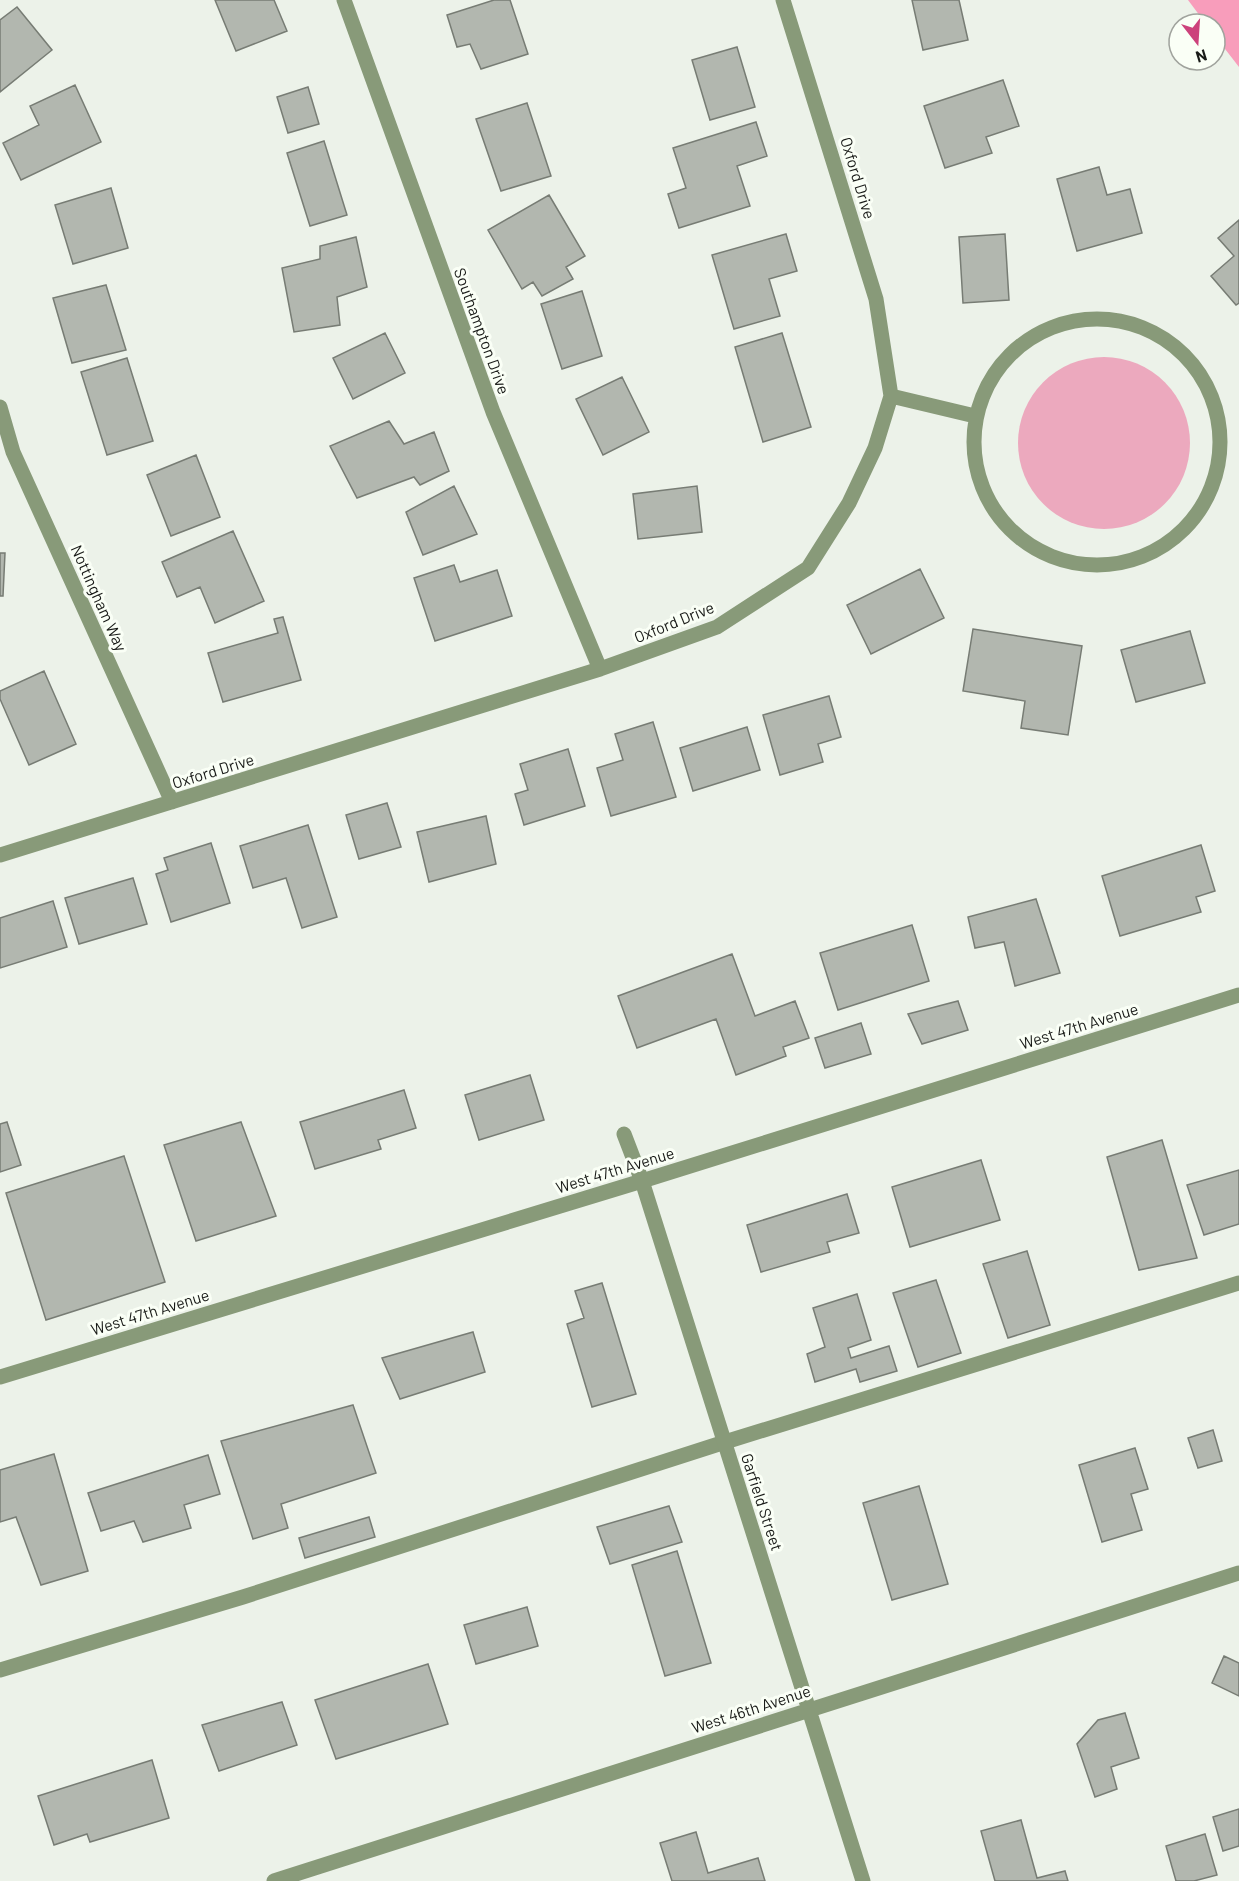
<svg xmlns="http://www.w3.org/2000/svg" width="1239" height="1881" font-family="Barlow,sans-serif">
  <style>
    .green { fill: #eca9be }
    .forest { fill: #f89dbb }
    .building { fill: #b2b7af; stroke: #777c74; stroke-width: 1.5 }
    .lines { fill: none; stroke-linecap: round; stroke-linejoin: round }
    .lane { stroke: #889a79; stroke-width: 15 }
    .street { stroke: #889a79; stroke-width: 15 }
    .labels { text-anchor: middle; stroke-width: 6; stroke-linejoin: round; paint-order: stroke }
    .street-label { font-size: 16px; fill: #181a17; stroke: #fafff6 }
  </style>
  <rect width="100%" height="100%" fill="#ecf2e9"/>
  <!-- green -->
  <path class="green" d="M1018 443a86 86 0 1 1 172 0a86 86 0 1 1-172 0Z"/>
  <!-- forest -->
  <path class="forest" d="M 1188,0 L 1239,0 L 1239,67 L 1215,36 L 1215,24 L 1206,24 Z"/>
  <!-- building -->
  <path class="building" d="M 215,0 L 274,0 L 287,31 L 236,51 Z
    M 494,0 L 510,0 L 528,54 L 481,69 L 470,44 L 457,47 L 447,15 Z
    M 912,0 L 959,0 L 968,40 L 923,50 Z
    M 17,7 L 52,50 L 0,92 L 0,20 Z
    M 737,47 L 755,107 L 710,120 L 692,60 Z
    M 1003,80 L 1019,126 L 986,137 L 992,153 L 945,168 L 924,106 Z
    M 75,85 L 101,142 L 21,180 L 3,143 L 39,125 L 30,106 Z
    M 308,87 L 319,124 L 288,133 L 277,97 Z
    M 527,103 L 551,176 L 501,191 L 476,119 Z
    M 756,122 L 767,156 L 737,166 L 750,206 L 679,228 L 668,194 L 686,188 L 673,148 Z
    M 324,141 L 347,215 L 310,226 L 287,153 Z
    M 1099,167 L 1107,195 L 1130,189 L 1142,233 L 1077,251 L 1057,179 Z
    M 111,188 L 128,248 L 73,264 L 55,205 Z
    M 549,195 L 585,256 L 566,267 L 573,279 L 542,296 L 533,282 L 522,289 L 488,230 Z
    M 1239,220 L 1239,303 L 1236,305 L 1211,276 L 1234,256 L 1218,238 Z
    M 786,234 L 797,271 L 769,279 L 780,316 L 734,329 L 712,255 Z
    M 1005,234 L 1009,300 L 963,303 L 959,237 Z
    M 356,237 L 367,287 L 337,297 L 340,325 L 294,332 L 282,268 L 320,259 L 320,246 Z
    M 106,285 L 126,350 L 72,363 L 53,298 Z
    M 582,291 L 602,356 L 562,369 L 541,304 Z
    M 385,333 L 405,373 L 353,399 L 333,358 Z
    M 782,333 L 811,427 L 763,442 L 735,347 Z
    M 127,358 L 153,441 L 107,455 L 81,372 Z
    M 622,377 L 649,432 L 603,455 L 576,399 Z
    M 389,421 L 404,444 L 434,432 L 449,471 L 420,485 L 414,477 L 357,498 L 330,446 Z
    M 196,455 L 220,517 L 171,536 L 147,475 Z
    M 454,486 L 477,534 L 423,555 L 406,512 Z
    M 697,486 L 702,532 L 638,539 L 633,494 Z
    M 233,531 L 264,601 L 215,623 L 200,587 L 177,597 L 162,562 Z
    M 0,553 L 5,553 L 3,596 L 0,596 Z
    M 454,565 L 460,582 L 497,570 L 512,616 L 435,641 L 414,578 Z
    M 920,569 L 944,618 L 871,654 L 847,605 Z
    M 283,617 L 301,680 L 223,702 L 208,653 L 278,633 L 274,619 Z
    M 973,629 L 1082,646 L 1068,735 L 1021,728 L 1025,701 L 963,691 Z
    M 1190,631 L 1205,683 L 1136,702 L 1121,650 Z
    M 44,671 L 76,744 L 29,765 L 0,699 L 0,691 Z
    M 829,696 L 841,737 L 818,744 L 823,762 L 780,775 L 763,715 Z
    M 653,722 L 676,797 L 611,816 L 597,768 L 623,760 L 615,734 Z
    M 747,727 L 760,770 L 693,791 L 680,748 Z
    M 568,749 L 585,806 L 524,825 L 515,794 L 528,790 L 520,764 Z
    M 387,803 L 401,847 L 359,859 L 346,815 Z
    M 486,816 L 496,864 L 429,882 L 417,832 Z
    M 308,825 L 337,917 L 302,928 L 286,878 L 253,888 L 240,846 Z
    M 211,843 L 230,903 L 171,922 L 156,874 L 168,870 L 164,858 Z
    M 1201,845 L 1215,891 L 1196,897 L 1201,912 L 1120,936 L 1102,876 Z
    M 133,878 L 147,924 L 79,944 L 65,898 Z
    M 1036,899 L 1060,973 L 1015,986 L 1004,942 L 975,948 L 968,917 Z
    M 53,901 L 67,947 L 0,968 L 0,918 Z
    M 912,925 L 929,981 L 838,1010 L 820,953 Z
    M 732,954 L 755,1016 L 795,1001 L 809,1038 L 783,1047 L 786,1056 L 736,1075 L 716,1019 L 637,1048 L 618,996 Z
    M 958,1001 L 968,1030 L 922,1044 L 908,1014 Z
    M 861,1023 L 871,1054 L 825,1068 L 815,1038 Z
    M 530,1075 L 544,1120 L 479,1140 L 465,1095 Z
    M 404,1090 L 416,1128 L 378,1140 L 381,1149 L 315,1169 L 300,1122 Z
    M 7,1122 L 21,1165 L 0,1172 L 0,1124 Z
    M 241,1122 L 276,1216 L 196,1241 L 164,1145 Z
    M 1162,1140 L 1197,1258 L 1139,1270 L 1107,1157 Z
    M 124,1156 L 165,1282 L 46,1320 L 6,1193 Z
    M 981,1160 L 1000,1220 L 910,1247 L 892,1187 Z
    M 1239,1170 L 1239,1224 L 1204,1235 L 1187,1185 Z
    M 847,1194 L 859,1233 L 827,1242 L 830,1252 L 761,1272 L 747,1225 Z
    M 1027,1251 L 1050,1325 L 1008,1338 L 983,1264 Z
    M 936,1280 L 961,1353 L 918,1367 L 893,1293 Z
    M 602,1283 L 636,1394 L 592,1407 L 567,1324 L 584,1318 L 575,1291 Z
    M 857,1294 L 871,1340 L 848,1348 L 851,1358 L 889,1346 L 897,1371 L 860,1382 L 856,1369 L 815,1382 L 807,1354 L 825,1347 L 813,1308 Z
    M 473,1332 L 485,1372 L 400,1399 L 382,1358 Z
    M 353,1405 L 376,1473 L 281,1504 L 288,1528 L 253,1539 L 221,1441 Z
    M 1213,1430 L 1222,1461 L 1198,1468 L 1188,1438 Z
    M 1135,1448 L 1148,1489 L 1131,1494 L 1142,1530 L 1102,1542 L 1079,1465 Z
    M 54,1454 L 88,1571 L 41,1585 L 16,1517 L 0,1522 L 0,1470 Z
    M 208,1455 L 220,1494 L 184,1505 L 191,1528 L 143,1542 L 134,1521 L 101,1531 L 88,1493 Z
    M 919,1486 L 948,1584 L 892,1600 L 863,1503 Z
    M 669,1506 L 682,1542 L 610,1564 L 597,1527 Z
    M 369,1517 L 375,1537 L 305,1558 L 299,1538 Z
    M 677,1551 L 711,1663 L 665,1676 L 632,1565 Z
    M 527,1607 L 538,1646 L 476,1664 L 464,1625 Z
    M 1224,1656 L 1239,1663 L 1239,1696 L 1212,1683 Z
    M 428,1664 L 448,1724 L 336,1759 L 315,1700 Z
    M 282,1702 L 297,1745 L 219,1771 L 202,1725 Z
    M 1125,1713 L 1139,1758 L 1111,1767 L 1117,1789 L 1095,1797 L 1077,1744 L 1098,1720 Z
    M 152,1760 L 169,1818 L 90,1842 L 87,1834 L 54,1845 L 38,1796 Z
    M 1239,1809 L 1239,1846 L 1223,1851 L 1213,1817 Z
    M 1021,1820 L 1037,1878 L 1065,1871 L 1068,1881 L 995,1881 L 981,1831 Z
    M 696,1832 L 708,1873 L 758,1858 L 765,1881 L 672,1881 L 660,1843 Z
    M 1205,1834 L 1217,1875 L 1194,1881 L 1176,1881 L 1166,1846 Z"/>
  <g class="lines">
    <!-- lane -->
    <path class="lane" d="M 0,1670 L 243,1597 L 725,1442 L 1239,1283"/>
    <!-- street -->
    <path class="street" d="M 344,0 L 493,412 L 600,669
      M974 442a123 123 0 1 1 246 0a123 123 0 1 1-246 0Z
      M 891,396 L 975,416
      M 0,407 L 13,452 L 172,802
      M 0,855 L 600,669 L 717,627 L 808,568 L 849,503 L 875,448 L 891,396 L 876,299 L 783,0
      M 624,1134 L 642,1181 L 863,1881
      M 0,1377 L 642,1181 L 1239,995
      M 274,1881 L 1239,1573"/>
  </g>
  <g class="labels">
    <!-- street labels -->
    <g class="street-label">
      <text transform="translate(858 178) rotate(73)" y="6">Oxford Drive</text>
      <text transform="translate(482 331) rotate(70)" y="6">Southampton Drive</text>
      <text transform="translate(99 598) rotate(66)" y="6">Nottingham Way</text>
      <text transform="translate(674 622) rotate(-22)" y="6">Oxford Drive</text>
      <text transform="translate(213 771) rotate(-17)" y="6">Oxford Drive</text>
      <text transform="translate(1079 1026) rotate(-17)" y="6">West 47th Avenue</text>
      <text transform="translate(615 1170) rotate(-17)" y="6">West 47th Avenue</text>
      <text transform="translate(150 1312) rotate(-17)" y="6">West 47th Avenue</text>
      <text transform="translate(762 1502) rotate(72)" y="6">Garfield Street</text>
      <text transform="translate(751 1709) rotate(-18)" y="6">West 46th Avenue</text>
    </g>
  </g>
  <!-- north arrow -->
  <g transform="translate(1197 42) rotate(163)"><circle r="28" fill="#fafff6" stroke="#a0a39d" stroke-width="1.5"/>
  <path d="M0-4.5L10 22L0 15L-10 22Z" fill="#cc427b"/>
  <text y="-9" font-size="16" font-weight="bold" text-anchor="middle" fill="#181a17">N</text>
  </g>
</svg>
